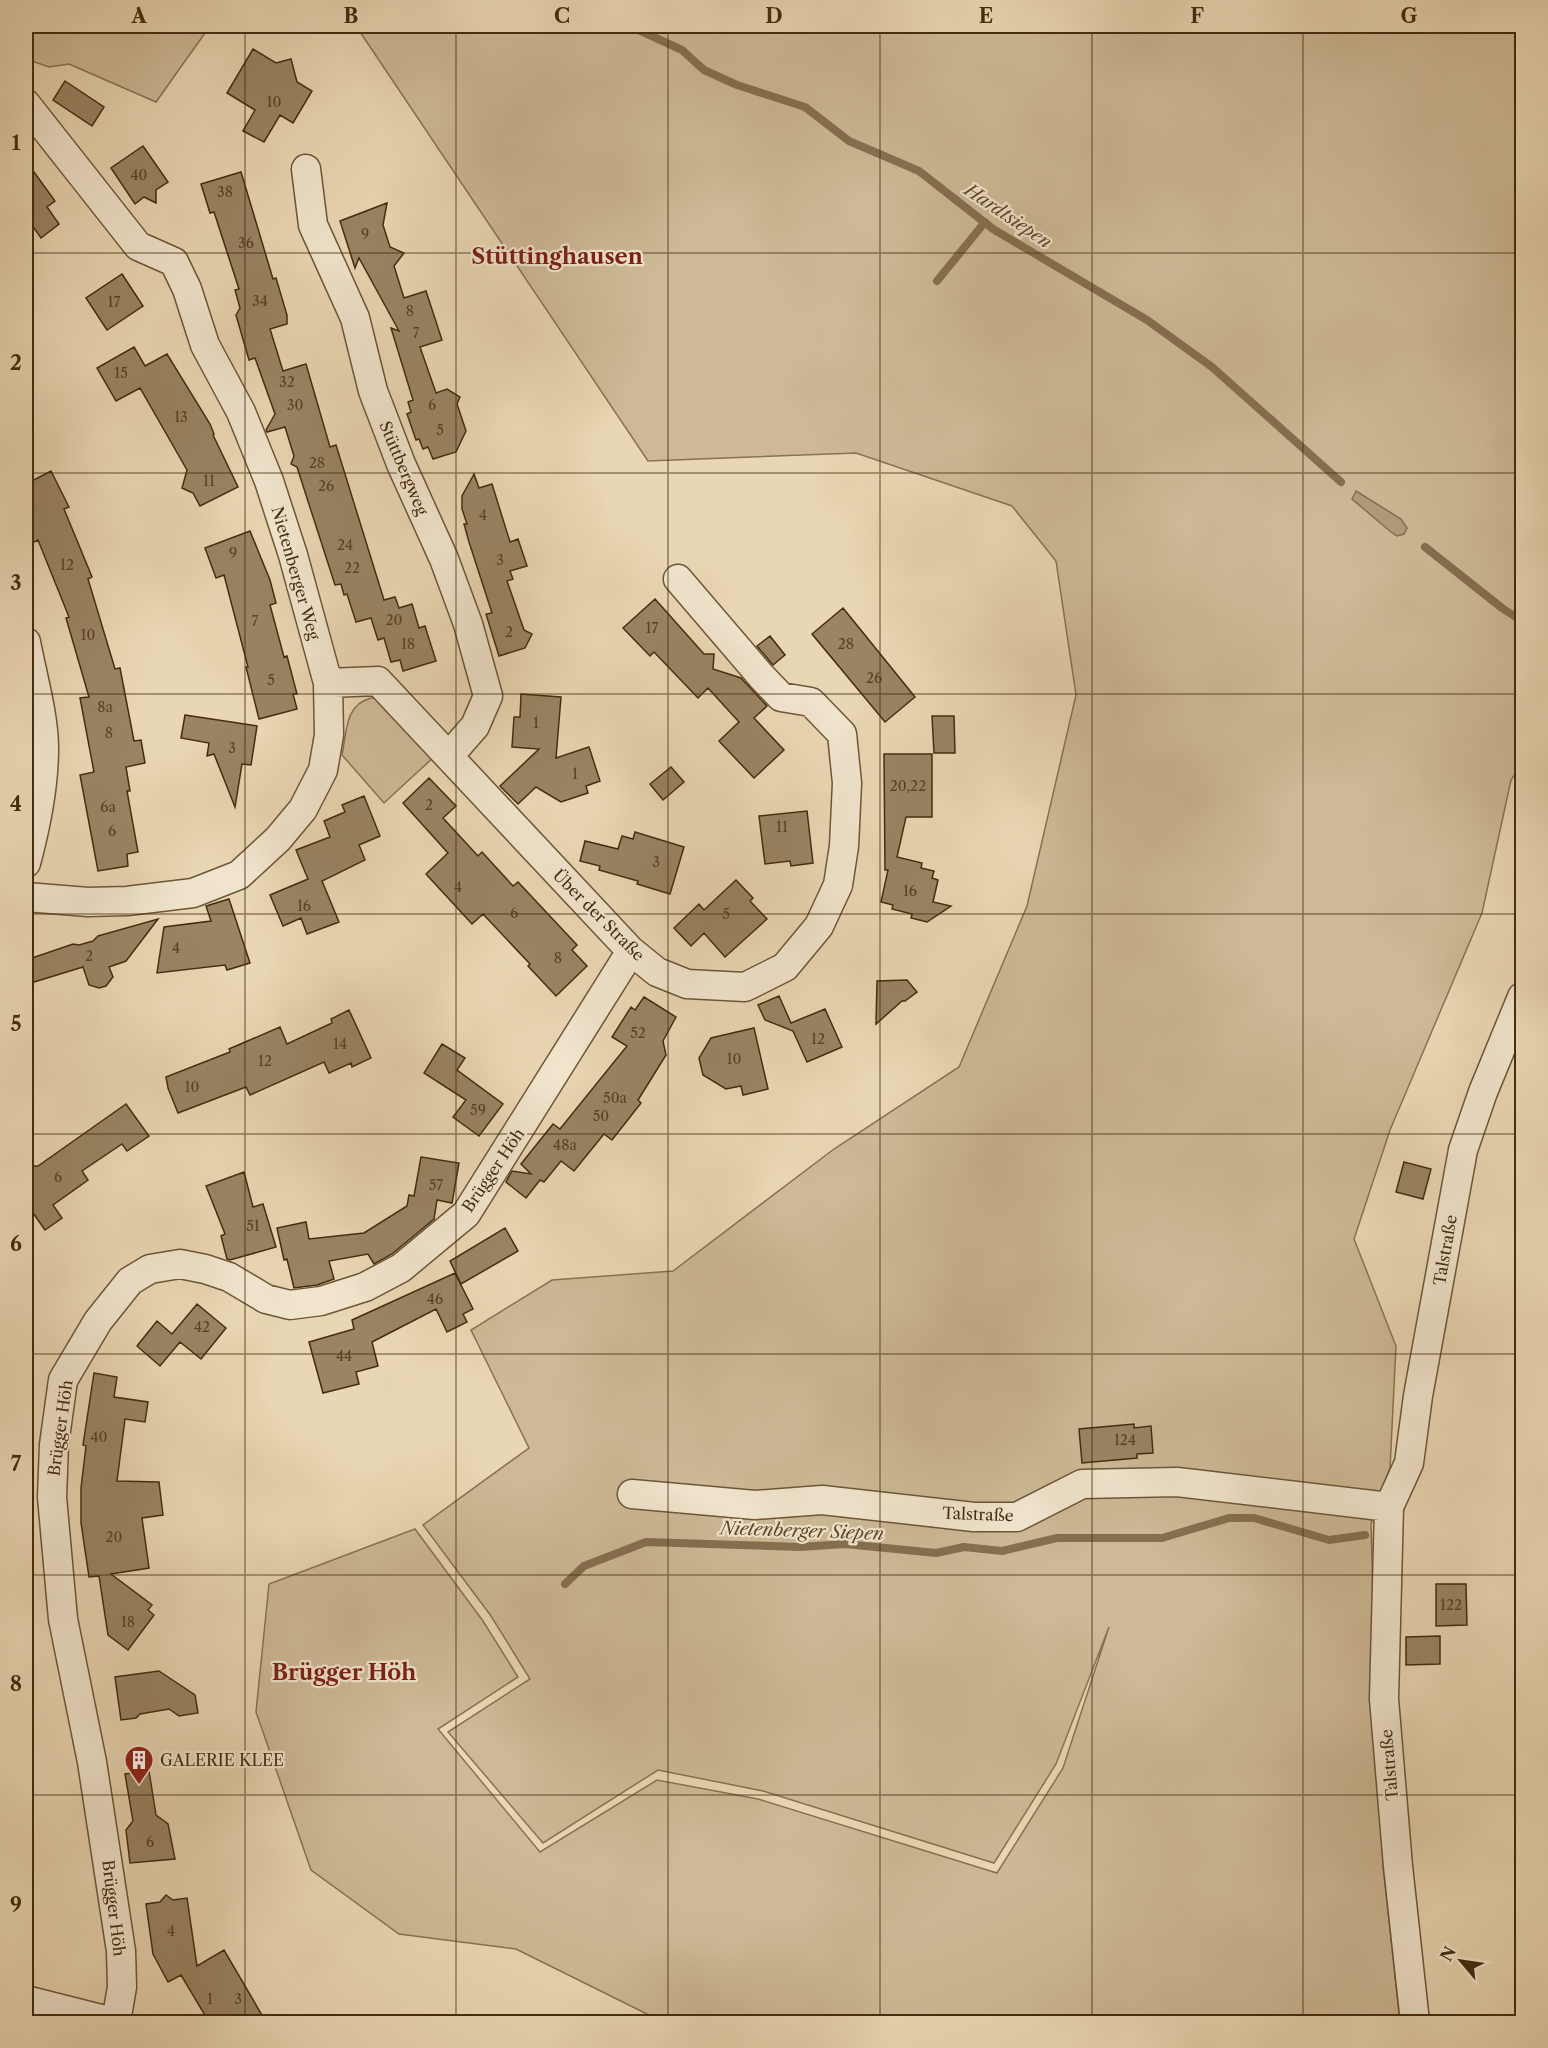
<svg xmlns="http://www.w3.org/2000/svg" width="1548" height="2048" font-family="'Libre Caslon Text',serif">
  <style>
    .green { fill: #cdb996; stroke: #887252; stroke-width: 1.5 }
    .water { fill: #b19c7a; stroke: #856f4f; stroke-width: 1.5 }
    .lines { fill: none; stroke-linecap: round; stroke-linejoin: round }
    .stream { stroke: #856f4f; stroke-width: 8 }
    .building { fill: #998463; stroke: #432c0e; stroke-width: 1.5 }
    .street-casing { stroke: #6c5637; stroke-width: 31 }
    .street { stroke: #f1e4cd; stroke-width: 28 }
    .grid { fill: none; stroke: #432c0e; stroke-width: 1.5; stroke-opacity: 0.55 }
    .labels { text-anchor: middle; stroke-width: 4.5; stroke-linejoin: round; paint-order: stroke }
    .number-label { font-size: 14px; fill: #584223 }
    .street-label { font-size: 16px; fill: #432c0e; stroke: #f1e4cd }
    .poi-label { font-size: 16px; fill: #432c0e; stroke: #f1e4cd; text-anchor: start }
    .water-label { font-size: 18px; font-style: italic; fill: #5e4829; stroke: #f1e4cd }
    .district-label { font-size: 22px; font-weight: bold; fill: #7a1f14; stroke: #f1e4cd }
    .neatline { fill: none; stroke: #432c0e; stroke-width: 2 }
    .grid-label { font-size: 20px; text-anchor: middle; font-weight: bold; fill: #432c0e }
  </style>
  <rect width="100%" height="100%" fill="#e9d6b2"/>
  <filter id="stains"><feTurbulence type="fractalNoise" baseFrequency=".00333" numOctaves="4"/><feColorMatrix values="0 0 0 0 .2 0 0 0 0 .09 0 0 0 0 .02 0 0 0 .5 -.17"/></filter>
  <radialGradient id="worn" r=".72"><stop offset=".6" stop-color="#630" stop-opacity="0"/><stop offset="1" stop-color="#630" stop-opacity=".3"/></radialGradient>
  <!-- green -->
  <path class="green" d="M 26,26 L 210,26 L 156,102 L 69,64 L 49,67 L 26,59 Z
    M 356,26 L 1522,26 L 1522,763 L 1511,780 L 1482,913 L 1390,1130 L 1354,1239 L 1396,1346 L 1390,1468 L 1371,1524 L 1376,1703 L 1383,1865 L 1400,2022 L 663,2022 L 516,1949 L 399,1934 L 311,1870 L 256,1712 L 269,1584 L 415,1529 L 483,1621 L 518,1677 L 438,1729 L 540,1852 L 657,1780 L 758,1799 L 997,1873 L 1063,1768 L 1109,1627 L 1056,1764 L 994,1863 L 763,1791 L 658,1770 L 543,1843 L 448,1732 L 530,1679 L 491,1616 L 423,1525 L 529,1448 L 471,1330 L 552,1280 L 673,1271 L 834,1149 L 959,1067 L 1027,906 L 1076,695 L 1056,561 L 1012,506 L 856,453 L 648,461 Z
    M 371,698 L 377,698 L 436,755 L 384,803 L 342,755 C 347,733 344,705 371,698 Z"/>
  <!-- water -->
  <path class="water" d="M 1356,491 L 1401,519 L 1407,528 L 1404,534 L 1397,536 L 1391,532 L 1352,499 Z"/>
  <g class="lines">
    <!-- stream -->
    <path class="stream" d="M 630,26 L 682,50 L 704,70 L 737,85 L 805,107 L 849,141 L 919,171 L 993,229 L 1147,320 L 1212,367 L 1341,482
      M 937,281 L 985,222
      M 1425,547 L 1502,608 L 1522,621
      M 565,1584 L 584,1566 L 646,1542 L 800,1547 L 845,1544 L 936,1553 L 964,1547 L 1002,1551 L 1057,1538 L 1162,1538 L 1229,1518 L 1254,1518 L 1329,1540 L 1365,1535"/>
  </g>
  <!-- building -->
  <path class="building" d="M 253,49 L 276,63 L 291,59 L 297,82 L 312,91 L 293,123 L 280,115 L 264,142 L 243,131 L 255,110 L 227,93 Z
    M 65,81 L 104,107 L 92,126 L 53,100 Z
    M 143,146 L 168,182 L 156,190 L 156,203 L 144,197 L 135,204 L 111,168 Z
    M 26,161 L 55,201 L 47,207 L 59,224 L 41,238 L 29,221 L 26,224 Z
    M 241,172 L 273,279 L 276,278 L 287,315 L 287,324 L 270,329 L 283,371 L 306,364 L 330,447 L 336,445 L 384,600 L 395,597 L 399,608 L 412,604 L 419,628 L 425,626 L 436,661 L 403,671 L 400,660 L 391,662 L 384,638 L 378,640 L 371,618 L 356,622 L 347,594 L 344,595 L 341,584 L 335,585 L 297,467 L 291,464 L 294,456 L 285,427 L 267,432 L 266,430 L 275,414 L 255,358 L 249,360 L 236,315 L 240,308 L 235,290 L 239,289 L 214,212 L 210,213 L 201,184 Z
    M 387,203 L 383,225 L 390,247 L 404,253 L 394,266 L 404,298 L 426,291 L 442,340 L 420,347 L 436,393 L 447,389 L 460,397 L 457,404 L 466,431 L 456,452 L 433,459 L 428,447 L 423,449 L 419,439 L 416,440 L 407,414 L 411,412 L 408,402 L 413,400 L 391,328 L 399,331 L 359,258 L 355,268 L 340,221 Z
    M 122,274 L 143,306 L 107,330 L 86,298 Z
    M 134,347 L 145,366 L 167,354 L 210,424 L 214,434 L 213,435 L 238,487 L 200,506 L 193,493 L 182,488 L 187,470 L 140,388 L 116,401 L 97,368 Z
    M 51,471 L 69,507 L 64,509 L 92,577 L 88,579 L 115,669 L 120,668 L 134,741 L 141,740 L 145,763 L 126,767 L 130,791 L 127,791 L 138,852 L 127,854 L 128,866 L 98,871 L 80,775 L 94,772 L 80,698 L 89,697 L 66,618 L 69,617 L 38,540 L 26,546 L 26,484 Z
    M 474,474 L 479,488 L 492,484 L 510,542 L 518,539 L 527,566 L 510,571 L 513,579 L 507,581 L 524,630 L 532,634 L 525,648 L 499,656 L 486,614 L 492,613 L 469,542 L 464,524 L 467,524 L 462,509 L 462,496 Z
    M 250,531 L 270,580 L 276,603 L 270,605 L 284,657 L 287,656 L 297,694 L 293,694 L 297,709 L 259,719 L 246,667 L 248,667 L 224,575 L 216,578 L 205,548 Z
    M 655,599 L 704,654 L 714,654 L 713,669 L 741,678 L 767,706 L 754,718 L 784,750 L 754,778 L 719,741 L 739,722 L 708,688 L 698,698 L 654,652 L 650,656 L 623,628 Z
    M 843,608 L 915,697 L 885,722 L 812,634 Z
    M 770,636 L 785,655 L 773,665 L 757,646 Z
    M 521,694 L 561,697 L 556,758 L 589,747 L 600,781 L 586,786 L 588,793 L 561,802 L 536,787 L 518,804 L 500,786 L 539,749 L 512,747 L 514,717 L 520,717 Z
    M 185,715 L 257,726 L 251,765 L 242,764 L 235,807 L 214,754 L 207,756 L 209,743 L 181,738 Z
    M 932,716 L 954,716 L 955,753 L 934,753 Z
    M 884,754 L 932,754 L 932,817 L 906,817 L 897,857 L 922,863 L 921,868 L 934,871 L 932,878 L 938,880 L 933,902 L 951,906 L 927,922 L 911,918 L 912,914 L 892,909 L 893,905 L 881,902 L 888,870 L 885,870 Z
    M 671,767 L 684,782 L 663,800 L 650,784 Z
    M 429,778 L 456,806 L 443,818 L 478,856 L 482,852 L 513,886 L 518,882 L 577,945 L 572,950 L 587,966 L 556,996 L 528,966 L 530,964 L 483,914 L 472,924 L 426,874 L 448,853 L 403,803 Z
    M 364,796 L 380,836 L 359,845 L 365,860 L 322,881 L 339,922 L 307,934 L 301,918 L 283,926 L 270,895 L 308,879 L 296,850 L 330,837 L 324,821 L 345,812 L 342,805 Z
    M 807,811 L 813,863 L 791,866 L 790,861 L 765,864 L 759,816 Z
    M 635,832 L 684,847 L 670,894 L 637,884 L 638,881 L 599,870 L 600,866 L 580,861 L 585,841 L 618,849 L 622,836 L 633,839 Z
    M 736,880 L 753,898 L 750,901 L 767,919 L 725,957 L 704,933 L 691,946 L 674,928 L 699,904 L 704,910 Z
    M 229,899 L 250,963 L 227,970 L 225,965 L 157,973 L 164,927 L 211,921 L 206,906 Z
    M 158,919 L 126,961 L 109,967 L 113,977 L 106,986 L 99,988 L 89,985 L 83,967 L 34,982 L 26,964 L 26,960 L 73,944 L 79,945 L 93,941 L 98,936 Z
    M 907,980 L 917,992 L 905,1001 L 902,1001 L 876,1024 L 877,981 Z
    M 779,996 L 791,1023 L 825,1009 L 842,1047 L 807,1062 L 793,1031 L 765,1020 L 758,1005 Z
    M 644,997 L 676,1017 L 663,1041 L 666,1055 L 638,1100 L 641,1103 L 612,1140 L 604,1134 L 574,1171 L 561,1161 L 544,1182 L 540,1180 L 526,1198 L 506,1182 L 512,1171 L 531,1174 L 521,1164 L 553,1124 L 560,1129 L 627,1046 L 612,1037 L 631,1007 L 635,1010 Z
    M 349,1010 L 371,1058 L 352,1067 L 351,1063 L 329,1073 L 324,1062 L 250,1095 L 246,1087 L 178,1113 L 168,1088 L 166,1077 L 230,1052 L 229,1049 L 280,1027 L 287,1044 L 332,1023 L 331,1019 Z
    M 754,1028 L 768,1089 L 743,1095 L 741,1086 L 726,1089 L 703,1075 L 699,1058 L 711,1038 Z
    M 442,1044 L 465,1058 L 457,1070 L 503,1104 L 479,1136 L 453,1117 L 466,1100 L 424,1073 Z
    M 126,1104 L 149,1136 L 127,1151 L 122,1144 L 82,1171 L 88,1180 L 53,1205 L 62,1218 L 45,1230 L 26,1203 L 26,1166 L 38,1166 Z
    M 421,1157 L 459,1163 L 452,1203 L 437,1200 L 434,1219 L 392,1254 L 374,1264 L 368,1254 L 329,1261 L 334,1279 L 317,1285 L 294,1288 L 287,1259 L 284,1260 L 277,1228 L 306,1222 L 309,1239 L 364,1233 L 407,1206 L 409,1195 L 414,1196 Z
    M 1404,1162 L 1431,1169 L 1423,1199 L 1396,1192 Z
    M 244,1172 L 253,1207 L 263,1204 L 276,1247 L 230,1260 L 227,1259 L 221,1236 L 225,1234 L 206,1186 Z
    M 505,1228 L 518,1251 L 461,1284 L 450,1261 Z
    M 455,1273 L 473,1309 L 463,1314 L 467,1322 L 447,1332 L 436,1309 L 372,1342 L 378,1366 L 356,1372 L 359,1384 L 323,1393 L 309,1342 L 354,1329 L 352,1320 Z
    M 197,1304 L 226,1328 L 201,1359 L 180,1342 L 160,1366 L 137,1346 L 157,1321 L 172,1334 Z
    M 94,1373 L 117,1377 L 114,1397 L 148,1402 L 145,1422 L 125,1419 L 117,1481 L 159,1482 L 163,1515 L 142,1518 L 149,1568 L 111,1574 L 152,1605 L 148,1610 L 154,1615 L 128,1650 L 108,1635 L 99,1576 L 89,1577 L 81,1523 L 81,1488 L 86,1446 L 83,1445 Z
    M 1134,1424 L 1134,1428 L 1151,1426 L 1153,1453 L 1137,1454 L 1137,1458 L 1082,1463 L 1079,1429 Z
    M 1436,1584 L 1466,1584 L 1467,1625 L 1436,1626 Z
    M 1440,1636 L 1440,1664 L 1406,1665 L 1406,1637 Z
    M 159,1671 L 195,1695 L 198,1713 L 179,1716 L 169,1709 L 140,1714 L 136,1718 L 121,1720 L 115,1677 Z
    M 149,1771 L 156,1815 L 168,1824 L 175,1859 L 130,1863 L 126,1830 L 133,1821 L 125,1774 Z
    M 166,1895 L 173,1900 L 187,1898 L 197,1966 L 224,1950 L 266,2022 L 209,2022 L 181,1975 L 168,1982 L 153,1954 L 146,1904 L 160,1902 Z"/>
  <g class="lines">
    <!-- street casing -->
    <g class="street-casing">
      <path id="street" d="M 26,104 L 138,246 L 174,262 L 187,289 L 205,345 L 241,412 L 269,481 L 293,555 L 328,683 L 329,735 L 323,770 L 303,809 L 278,839 L 239,875 L 193,893 L 127,901 L 88,902 L 26,897
        M 306,169 L 313,225 L 355,318 L 373,391 L 401,464 L 444,559 L 468,624 L 488,696 L 475,726 L 449,756
        M 26,642 C 32,674 44,716 44,748 C 44,786 36,826 26,863
        M 328,683 L 378,681 L 631,951 L 657,972 L 687,984 L 745,987 L 785,967 L 819,926 L 838,885 L 844,846 L 847,783 L 842,734 L 811,702 L 781,697 L 761,676 L 678,579
        M 632,1494 L 755,1505 L 822,1500 L 974,1517 L 1017,1517 L 1082,1484 L 1177,1482 L 1389,1507
        M 26,2000 L 113,2022
        M 116,2022 L 122,1987 L 121,1951 L 92,1762 L 63,1619 L 52,1497 L 54,1445 L 63,1380 L 98,1321 L 130,1281 L 150,1269 L 180,1264 L 205,1269 L 229,1277 L 266,1299 L 290,1305 L 321,1301 L 365,1287 L 401,1268 L 466,1214 L 631,951
        M 1415,2022 L 1398,1866 L 1384,1699 L 1389,1507 L 1409,1463 L 1418,1396 L 1463,1150 L 1483,1092 L 1522,997"/>
    </g>
    <!-- street -->
    <use href="#street" class="street"/>
  </g>
  <!-- grid -->
  <path class="grid" d="M 245,26 L 245,2022M 456,26 L 456,2022M 668,26 L 668,2022M 880,26 L 880,2022M 1092,26 L 1092,2022M 1303,26 L 1303,2022M 26,253 L 1522,253M 26,473 L 1522,473M 26,694 L 1522,694M 26,914 L 1522,914M 26,1134 L 1522,1134M 26,1354 L 1522,1354M 26,1575 L 1522,1575M 26,1795 L 1522,1795"/>
  <!-- icons -->
  <defs>
    <g id="building-pin" transform="scale(1.5)"><path d="M0 17L-7.5 6A9.5 9.5 0 1 1 7.5 6Z" fill="#8f2418" stroke="#f1e4cd"/><path d="M-4-6H4V6H1V3H-1V6H-4ZM-2.5-4.3h1.7v1.8h-1.7ZM.8-4.3h1.7v1.8H.8ZM-2.5-1h1.7V.8h-1.7ZM.8-1h1.7V.8H.8Z" fill="#fff"/></g>
  </defs>
  <g fill-rule="evenodd">
    <use href="#building-pin" x="139" y="1760"/>
  </g>
  <g class="labels">
    <!-- number labels -->
    <g class="number-label">
      <text x="274" y="107">10</text>
      <text x="139" y="180">40</text>
      <text x="225" y="197">38</text>
      <text x="365" y="239">9</text>
      <text x="246" y="248">36</text>
      <text x="260" y="306">34</text>
      <text x="114" y="307">17</text>
      <text x="410" y="316">8</text>
      <text x="416" y="338">7</text>
      <text x="121" y="378">15</text>
      <text x="287" y="387">32</text>
      <text x="295" y="410">30</text>
      <text x="432" y="410">6</text>
      <text x="181" y="422">13</text>
      <text x="440" y="435">5</text>
      <text x="317" y="468">28</text>
      <text x="209" y="486">11</text>
      <text x="326" y="491">26</text>
      <text x="483" y="520">4</text>
      <text x="345" y="550">24</text>
      <text x="233" y="558">9</text>
      <text x="500" y="565">3</text>
      <text x="67" y="570">12</text>
      <text x="352" y="573">22</text>
      <text x="394" y="625">20</text>
      <text x="255" y="626">7</text>
      <text x="652" y="633">17</text>
      <text x="509" y="637">2</text>
      <text x="88" y="640">10</text>
      <text x="408" y="649">18</text>
      <text x="846" y="649">28</text>
      <text x="874" y="683">26</text>
      <text x="271" y="685">5</text>
      <text x="105" y="712">8a</text>
      <text x="536" y="728">1</text>
      <text x="109" y="738">8</text>
      <text x="232" y="753">3</text>
      <text x="575" y="779">1</text>
      <text x="908" y="791">20,22</text>
      <text x="429" y="810">2</text>
      <text x="108" y="812">6a</text>
      <text x="782" y="832">11</text>
      <text x="112" y="836">6</text>
      <text x="656" y="867">3</text>
      <text x="458" y="892">4</text>
      <text x="910" y="896">16</text>
      <text x="304" y="911">16</text>
      <text x="514" y="918">6</text>
      <text x="726" y="919">5</text>
      <text x="176" y="953">4</text>
      <text x="89" y="961">2</text>
      <text x="558" y="963">8</text>
      <text x="638" y="1038">52</text>
      <text x="818" y="1044">12</text>
      <text x="340" y="1049">14</text>
      <text x="734" y="1064">10</text>
      <text x="265" y="1066">12</text>
      <text x="192" y="1092">10</text>
      <text x="615" y="1103">50a</text>
      <text x="478" y="1115">59</text>
      <text x="601" y="1121">50</text>
      <text x="565" y="1150">48a</text>
      <text x="58" y="1182">6</text>
      <text x="436" y="1190">57</text>
      <text x="253" y="1231">51</text>
      <text x="435" y="1304">46</text>
      <text x="202" y="1332">42</text>
      <text x="344" y="1361">44</text>
      <text x="99" y="1442">40</text>
      <text x="1125" y="1445">124</text>
      <text x="114" y="1542">20</text>
      <text x="1451" y="1610">122</text>
      <text x="128" y="1627">18</text>
      <text x="150" y="1847">6</text>
      <text x="171" y="1936">4</text>
      <text x="210" y="2004">1</text>
      <text x="238" y="2004">3</text>
    </g>
    <!-- street labels -->
    <g class="street-label">
      <text transform="translate(404 468) rotate(67)" y="6">Stüttbergweg</text>
      <text transform="translate(296 573) rotate(74)" y="6">Nietenberger Weg</text>
      <text transform="translate(599 915) rotate(45)" y="6">Über der Straße</text>
      <text transform="translate(493 1170) rotate(-56)" y="6">Brügger Höh</text>
      <text transform="translate(1445 1250) rotate(-80)" y="6">Talstraße</text>
      <text transform="translate(60 1428) rotate(-82)" y="6">Brügger Höh</text>
      <text transform="translate(978 1514) rotate(2)" y="6">Talstraße</text>
      <text transform="translate(1389 1765) rotate(-95)" y="6">Talstraße</text>
      <text transform="translate(114 1908) rotate(83)" y="6">Brügger Höh</text>
    </g>
    <!-- poi labels -->
    <g class="poi-label">
      <text x="160" y="1766">GALERIE KLEE</text>
    </g>
    <!-- water labels -->
    <g class="water-label">
      <text transform="translate(1008 216) rotate(34)" y="6">Hardtsiepen</text>
      <text transform="translate(802 1531) rotate(2)" y="6">Nietenberger Siepen</text>
    </g>
    <!-- district labels -->
    <g class="district-label">
      <text x="557" y="264">Stüttinghausen</text>
      <text x="344" y="1680">Brügger Höh</text>
    </g>
  </g>
  <!-- margin -->
  <rect width="1548" height="2048" fill="none" stroke="#e9d6b2" stroke-width="66"/>
  <!-- north arrow -->
  <g transform="translate(1461 1961) rotate(299)" stroke="#f1e4cd" stroke-width="4.5" paint-order="stroke">
  <path d="M0-4.5L10 22L0 15L-10 22Z" fill="#432c0e"/>
  <text y="-9" font-size="16" font-weight="bold" text-anchor="middle" fill="#432c0e">N</text>
  </g>
  <rect x="33" y="33" width="1482" height="1982" class="neatline"/>
  <g class="grid-label">
    <text x="139" y="23">A</text>
    <text x="351" y="23">B</text>
    <text x="562" y="23">C</text>
    <text x="774" y="23">D</text>
    <text x="986" y="23">E</text>
    <text x="1197" y="23">F</text>
    <text x="1409" y="23">G</text>
    <text x="16" y="150">1</text>
    <text x="16" y="370">2</text>
    <text x="16" y="590">3</text>
    <text x="16" y="811">4</text>
    <text x="16" y="1031">5</text>
    <text x="16" y="1251">6</text>
    <text x="16" y="1471">7</text>
    <text x="16" y="1691">8</text>
    <text x="16" y="1912">9</text>
  </g>
  <rect width="100%" height="100%" filter="url(#stains)"/>
  <rect width="100%" height="100%" fill="url(#worn)"/>
</svg>
